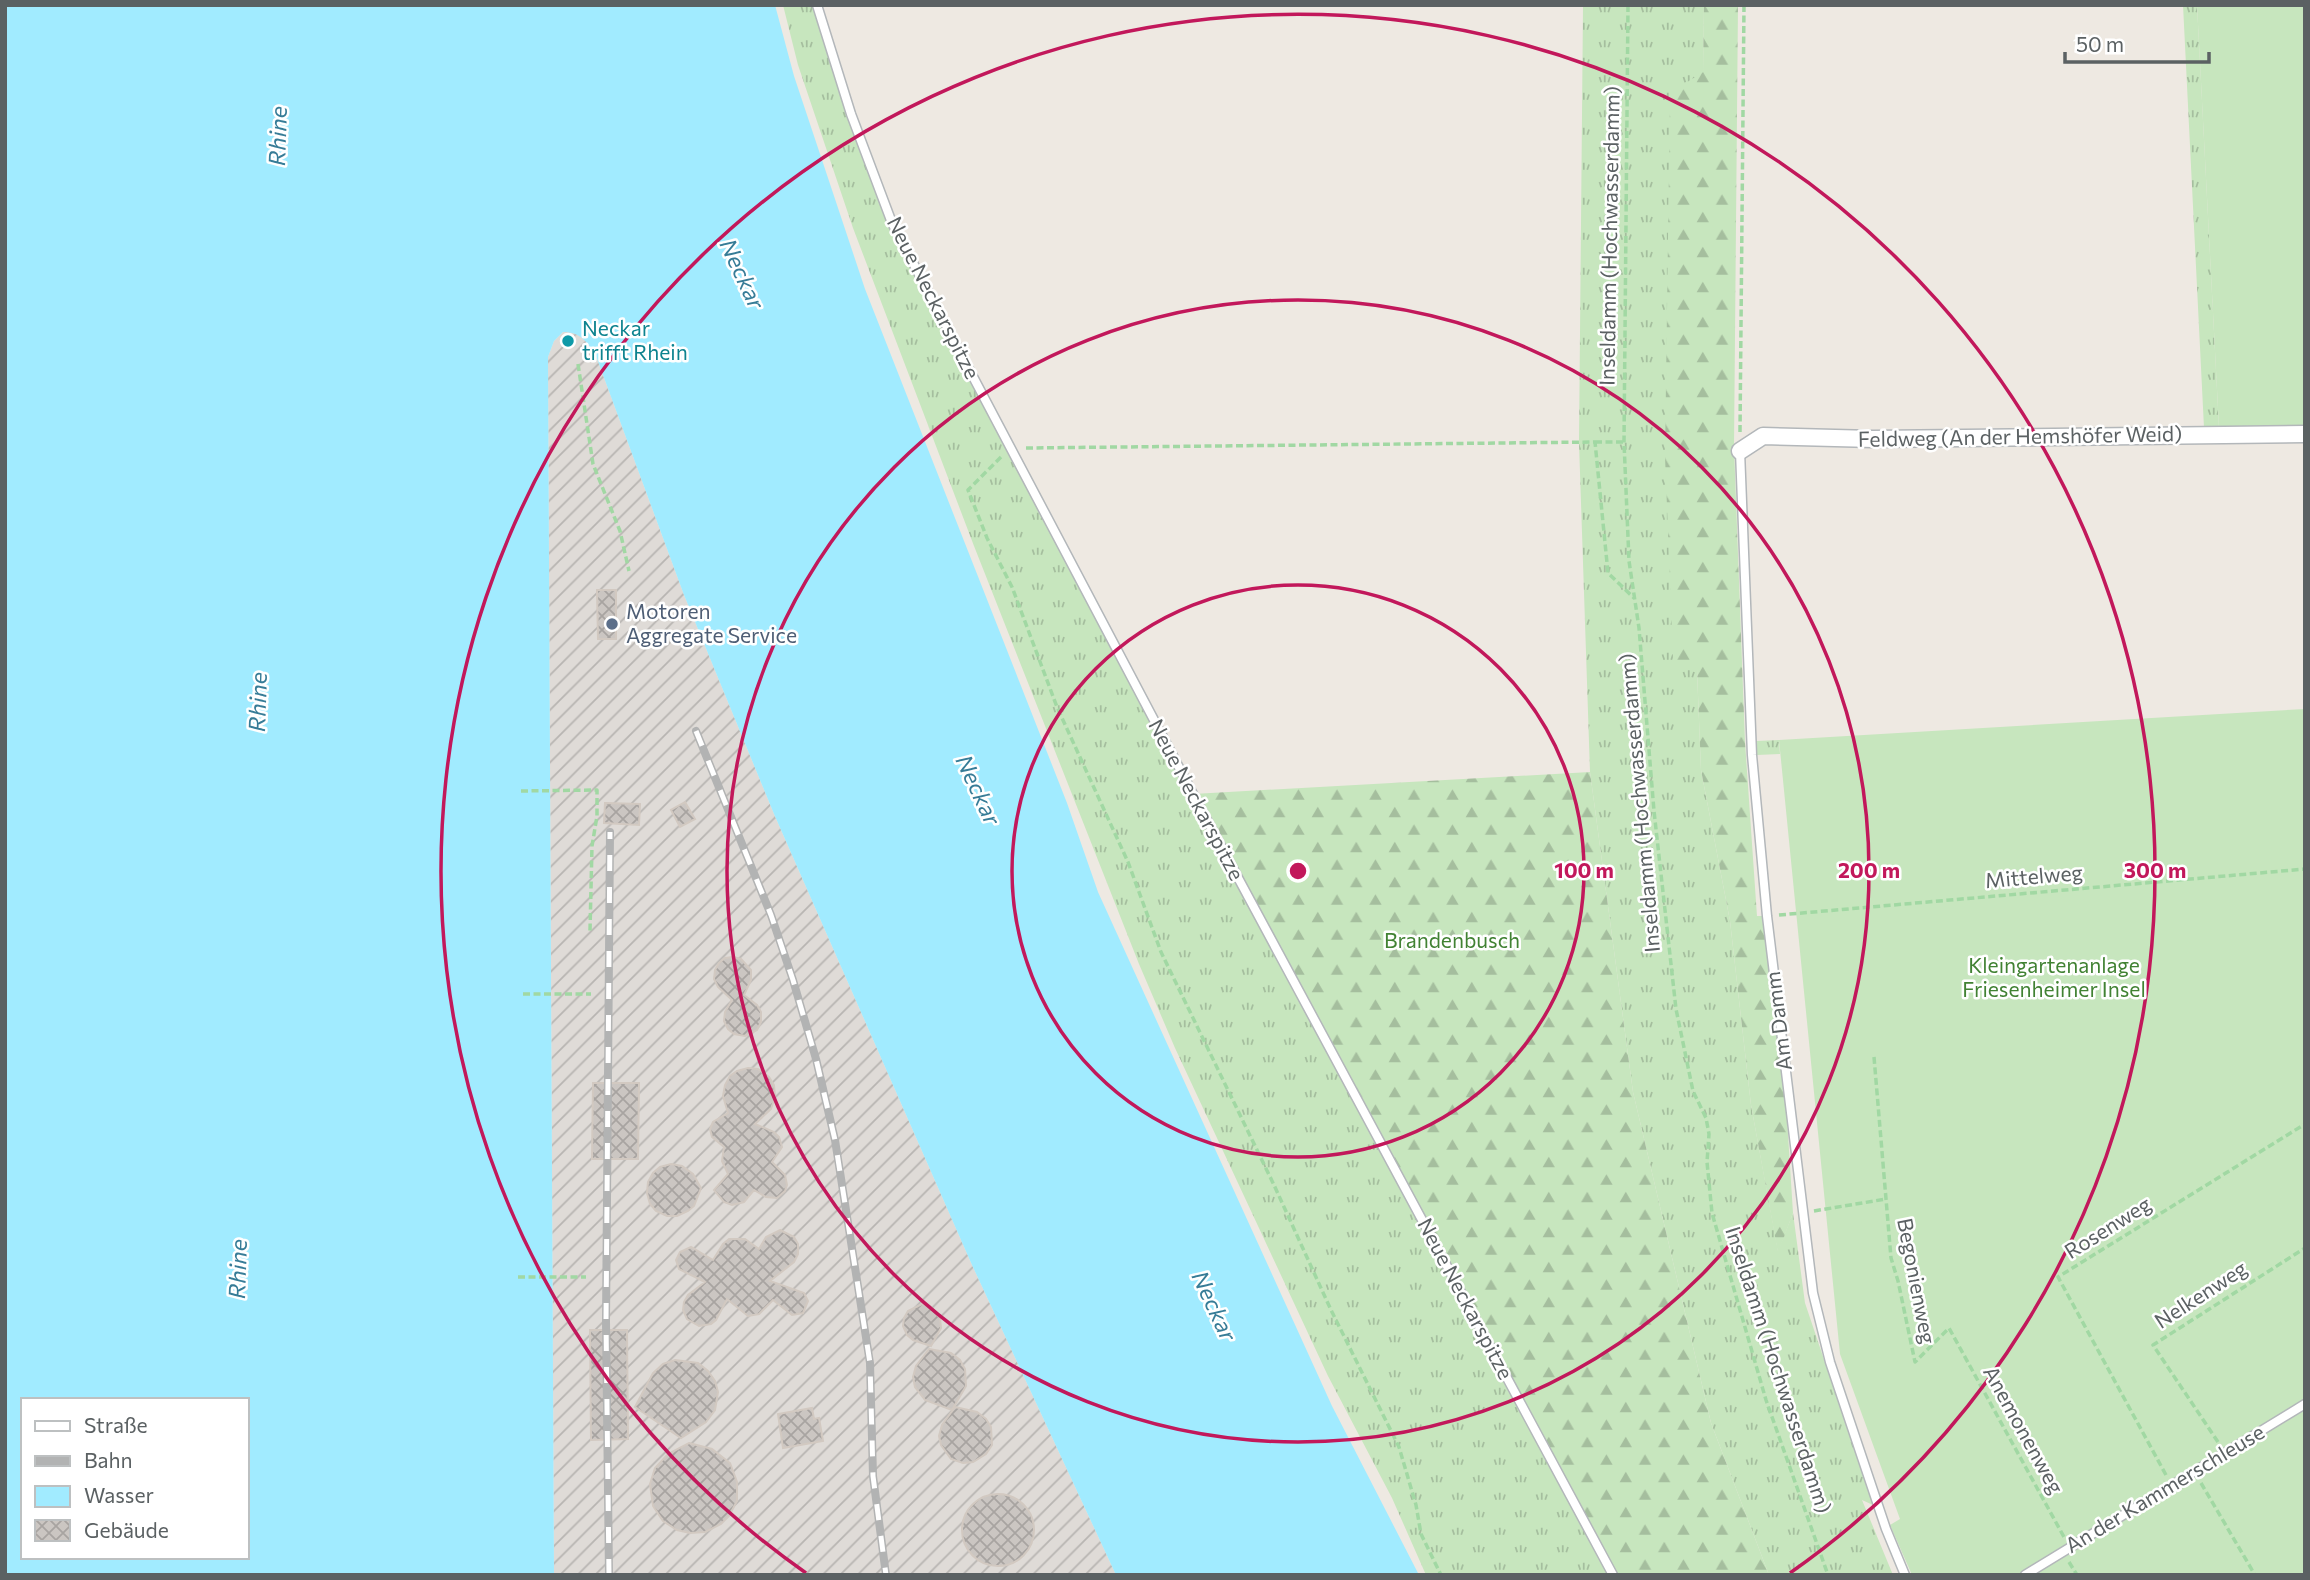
<svg xmlns="http://www.w3.org/2000/svg" width="2310" height="1580" font-family="Commissioner,sans-serif">
  <style>
    .industrial { fill: url(#industrial-furrows) }
    .grass { fill: url(#grass-tufts) }
    .forest { fill: url(#forest-firs) }
    .garden { fill: #c7e6be }
    .water { fill: #a1ebff; fill-rule: evenodd }
    .building { fill: url(#building-cross-hatch); stroke: #d2c9c1; stroke-width: 2 }
    .lines { fill: none; stroke-linecap: round; stroke-linejoin: round }
    .service-casing { stroke: #b3b7ba; stroke-width: 11 }
    .minor-casing { stroke: #b3b7ba; stroke-width: 19 }
    .path { stroke: #a1d8a3; stroke-width: 3.5; stroke-dasharray: 7 3.5; stroke-linecap: butt }
    .service { stroke: #fff; stroke-width: 8 }
    .minor { stroke: #fff; stroke-width: 16 }
    .rail-casing { stroke: #b2b3b3; stroke-width: 8 }
    .rail { stroke: #fff; stroke-width: 5; stroke-dasharray: 16; stroke-linecap: butt }
    .ring { fill: none; stroke: #c2185b; stroke-width: 3.5 }
    .culture-dot { fill: #0f9aa8; stroke: #fff; stroke-width: 2.5 }
    .service-dot { fill: #5c6f8a; stroke: #fff; stroke-width: 2.5 }
    .labels { text-anchor: middle; stroke-width: 5; stroke-linejoin: round; paint-order: stroke }
    .street-label { font-size: 21px; fill: #5b6163; stroke: #fff }
    .culture-label { font-size: 21px; fill: #0d838f; stroke: #fff; text-anchor: start }
    .service-label { font-size: 21px; fill: #4e5e75; stroke: #fff; text-anchor: start }
    .park-label { font-size: 21px; fill: #418233; stroke: #fff }
    .water-label { font-size: 23px; font-style: italic; fill: #367c97; stroke: #fff }
    .centre { fill: #c2185b; stroke: #fff; stroke-width: 3.5 }
    .ring-label { font-size: 21px; text-anchor: middle; font-weight: bold; fill: #c2185b; stroke: #fff; stroke-width: 5; stroke-linejoin: round; paint-order: stroke }
  </style>
  <defs>
    <pattern id="industrial-furrows" width="10" height="10" patternUnits="userSpaceOnUse" patternTransform="scale(1.75)"><rect width="10" height="10" fill="#dfdbd7"/><path d="M-1 1l2-2M0 10L10 0M9 11l2-2" fill="none" stroke="#b8b5b2"/></pattern>
    <pattern id="grass-tufts" width="24" height="20" patternUnits="userSpaceOnUse" patternTransform="scale(1.75)"><rect width="24" height="20" fill="#c7e6be"/><path d="M3 7l-1-3M5 7V3M7 7l1-3M15 17l-1-3M17 17v-4M19 17l1-3" fill="none" stroke="#a5be9e"/></pattern>
    <pattern id="forest-firs" width="22" height="20" patternUnits="userSpaceOnUse" patternTransform="scale(1.75)"><rect width="22" height="20" fill="#c7e6be"/><path d="M5 1l3.5 6h-7zM16 11l3.5 6h-7z" fill="#a5be9e"/></pattern>
    <pattern id="building-cross-hatch" width="8" height="8" patternUnits="userSpaceOnUse" patternTransform="scale(1.75)"><rect width="8" height="8" fill="#cbc6c2"/><path d="M0 0l8 8M0 8l8-8" fill="none" stroke="#a8a4a1"/></pattern>
  </defs>
  <rect width="100%" height="100%" fill="#eee9e2"/>
  <!-- industrial -->
  <path class="industrial" d="M 563,332 L 575,332 L 586,341 L 596,356 L 684,595 L 774,814 L 972,1265 L 1116,1575 L 554,1575 L 548,357 L 554,341 Z"/>
  <!-- grass -->
  <path class="grass" d="M 783,5 L 817,5 L 892,223 L 1613,1575 L 1426,1575 L 1392,1498 L 1328,1376 L 1175,1048 L 1139,964 L 974,546 L 853,228 L 798,65 Z
    M 1583,5 L 1704,5 L 1697,670 L 1701,770 L 1730,921 L 1751,1105 L 1778,1251 L 1793,1213 L 1805,1303 L 1873,1505 L 1862,1500 L 1893,1575 L 1769,1575 L 1711,1423 L 1633,1092 L 1590,772 L 1579,443 Z
    M 2183,5 L 2197,5 L 2219,428 L 2204,428 Z
    M 1779,740 L 1780,754 L 1757,755 L 1756,741 Z"/>
  <!-- forest -->
  <path class="forest" d="M 1704,5 L 1738,5 L 1734,447 L 1745,742 L 1757,916 L 1767,916 L 1783,1056 L 1793,1213 L 1778,1253 L 1751,1105 L 1730,921 L 1701,770 L 1697,670 L 1673,659 L 1665,456 L 1670,93 L 1703,72 Z
    M 1590,772 L 1633,1092 L 1711,1423 L 1769,1575 L 1613,1575 L 1193,794 Z"/>
  <!-- garden -->
  <path class="garden" d="M 2197,5 L 2305,5 L 2305,428 L 2219,428 Z
    M 2305,709 L 2305,1575 L 1912,1575 L 1890,1525 L 1900,1519 L 1840,1354 L 1779,740 Z"/>
  <!-- water -->
  <path class="water" d="M 5,5 L 775,5 L 794,76 L 865,289 L 1067,803 L 1098,892 L 1332,1406 L 1419,1575 L 1116,1575 L 972,1265 L 774,814 L 684,595 L 596,356 C 587,342 581,332 563,332 L 554,341 L 548,357 L 554,1575 L 5,1575 ZM 23,1400 L 247,1400 L 247,1557 L 23,1557 Z"/>
  <!-- building -->
  <path class="building" d="M 597,590 L 616,590 L 616,639 L 598,639 Z
    M 685,802 L 695,819 L 680,827 L 671,810 Z
    M 605,803 L 640,804 L 639,825 L 604,823 Z
    M 733,957 L 741,959 L 751,970 L 751,980 L 744,995 L 757,1005 L 761,1012 L 761,1022 L 757,1030 L 745,1036 L 734,1034 L 728,1029 L 724,1021 L 725,1012 L 732,1000 L 718,987 L 714,979 L 715,970 L 719,963 L 725,958 Z
    M 748,1068 L 758,1069 L 769,1077 L 774,1085 L 775,1097 L 771,1109 L 755,1124 L 774,1132 L 779,1137 L 782,1147 L 772,1162 L 785,1175 L 787,1185 L 785,1191 L 777,1198 L 766,1197 L 754,1190 L 744,1202 L 732,1205 L 724,1202 L 714,1190 L 728,1174 L 722,1161 L 724,1147 L 712,1137 L 710,1129 L 713,1122 L 728,1113 L 723,1096 L 725,1085 L 730,1076 L 737,1071 Z
    M 593,1083 L 639,1083 L 638,1159 L 592,1159 Z
    M 671,1164 L 682,1166 L 693,1174 L 701,1188 L 694,1206 L 688,1211 L 677,1216 L 667,1216 L 656,1211 L 650,1204 L 647,1193 L 648,1182 L 653,1173 L 660,1167 Z
    M 780,1230 L 794,1237 L 798,1244 L 798,1254 L 794,1262 L 770,1281 L 804,1293 L 808,1301 L 803,1313 L 792,1315 L 773,1300 L 759,1314 L 748,1316 L 727,1299 L 716,1320 L 711,1324 L 699,1326 L 687,1319 L 683,1310 L 684,1302 L 688,1295 L 705,1282 L 679,1269 L 676,1260 L 680,1252 L 691,1247 L 713,1260 L 723,1244 L 729,1239 L 745,1239 L 759,1249 L 766,1237 Z
    M 922,1304 L 930,1306 L 940,1318 L 941,1328 L 931,1346 L 913,1340 L 907,1335 L 903,1326 L 904,1318 L 908,1311 Z
    M 590,1330 L 627,1330 L 628,1439 L 591,1440 Z
    M 929,1349 L 951,1353 L 960,1360 L 965,1369 L 966,1386 L 952,1410 L 925,1400 L 915,1387 L 913,1377 L 916,1366 Z
    M 675,1360 L 698,1363 L 708,1371 L 715,1381 L 718,1392 L 715,1410 L 706,1422 L 681,1438 L 635,1407 L 653,1373 L 663,1364 Z
    M 955,1407 L 977,1412 L 986,1419 L 991,1427 L 992,1445 L 986,1454 L 973,1462 L 963,1463 L 951,1459 L 941,1445 L 939,1436 L 942,1425 Z
    M 812,1408 L 814,1419 L 819,1418 L 823,1441 L 783,1448 L 778,1414 Z
    M 689,1443 L 712,1449 L 730,1463 L 737,1482 L 737,1501 L 729,1516 L 721,1524 L 705,1532 L 690,1533 L 677,1530 L 663,1521 L 653,1506 L 650,1484 L 655,1468 L 668,1454 Z
    M962 1530a36 36 0 1 1 72 0a36 36 0 1 1-72 0Z"/>
  <g class="lines">
    <!-- service casing -->
    <g class="service-casing">
      <path id="service" d="M 817,5 L 851,114 L 892,223 L 1193,794 L 1613,1575
        M 1740,451 L 1752,755 L 1767,916 L 1813,1293 L 1830,1362 L 1886,1529 L 1905,1575
        M 2025,1575 L 2305,1404"/>
    </g>
    <!-- minor casing -->
    <g class="minor-casing">
      <path id="minor" d="M 1740,451 L 1763,436 L 1873,439 L 2305,434"/>
    </g>
    <!-- path -->
    <path class="path" d="M 1628,5 L 1624,442 L 1629,561 L 1639,628 L 1654,811 L 1676,1009 L 1693,1091 L 1706,1118 L 1709,1134 L 1707,1162 L 1712,1213 L 1766,1400 L 1828,1575
      M 578,364 L 593,464 L 620,531 L 629,571
      M 1740,432 L 1744,5
      M 1595,442 L 1624,442
      M 1026,448 L 1595,442 L 1608,573 L 1634,598
      M 1001,457 L 968,490 L 987,538 L 1012,587 L 1057,707 L 1128,862 L 1161,952 L 1274,1185 L 1331,1310 L 1399,1447 L 1416,1505 L 1421,1534 L 1441,1575
      M 521,791 L 597,790 L 597,816 L 592,846 L 590,931
      M 1779,915 L 2305,869
      M 523,994 L 591,994
      M 1874,1057 L 1891,1258 L 1898,1281 L 1915,1362 L 1949,1328 L 2064,1537
      M 1814,1211 L 1886,1199
      M 518,1277 L 586,1277
      M 2218,1442 L 2153,1345 L 2305,1248
      M 2166,1475 L 2058,1277 L 2305,1124
      M 2201,1483 L 2255,1575
      M 2069,1562 L 2077,1575"/>
    <!-- service -->
    <use href="#service" class="service"/>
    <!-- minor -->
    <use href="#minor" class="minor"/>
    <!-- rail casing -->
    <g class="rail-casing">
      <path id="rail" d="M 696,731 L 771,915 L 793,980 L 816,1059 L 835,1140 L 870,1363 L 873,1476 L 886,1575
        M 609,1575 L 606,1322 L 610,832"/>
    </g>
    <!-- rail -->
    <use href="#rail" class="rail"/>
  </g>
  <!-- distance rings -->
  <g class="ring">
    <circle cx="1298" cy="871" r="286"/>
    <circle cx="1298" cy="871" r="571"/>
    <path d="M806 1573A857 857 0 1 1 1790 1573"/>
  </g>
  <!-- markers -->
  <circle class="culture-dot" cx="568" cy="341" r="7"/>
  <circle class="service-dot" cx="612" cy="624" r="7"/>
  <g class="labels">
    <!-- street labels -->
    <g class="street-label">
      <text transform="translate(1610 236) rotate(-89)" y="7">Inseldamm (Hochwasserdamm)</text>
      <text transform="translate(933 298) rotate(63)" y="7">Neue Neckarspitze</text>
      <text transform="translate(2020 437) rotate(-1)" y="7">Feldweg (An der Hemshöfer Weid)</text>
      <text transform="translate(1196 800) rotate(62)" y="7">Neue Neckarspitze</text>
      <text transform="translate(1640 803) rotate(-95)" y="7">Inseldamm (Hochwasserdamm)</text>
      <text transform="translate(2034 877) rotate(-5)" y="7">Mittelweg</text>
      <text transform="translate(1779 1021) rotate(-97)" y="7">Am Damm</text>
      <text transform="translate(2108 1228) rotate(-32)" y="7">Rosenweg</text>
      <text transform="translate(1916 1281) rotate(79)" y="7">Begonienweg</text>
      <text transform="translate(2201 1295) rotate(-33)" y="7">Nelkenweg</text>
      <text transform="translate(1465 1299) rotate(62)" y="7">Neue Neckarspitze</text>
      <text transform="translate(1778 1370) rotate(72)" y="7">Inseldamm (Hochwasserdamm)</text>
      <text transform="translate(2023 1430) rotate(61)" y="7">Anemonenweg</text>
      <text transform="translate(2165 1489) rotate(-31)" y="7">An der Kammerschleuse</text>
    </g>
    <!-- culture labels -->
    <g class="culture-label">
      <text x="582" y="336">Neckar<tspan x="582" dy="24">trifft Rhein</tspan></text>
    </g>
    <!-- service labels -->
    <g class="service-label">
      <text x="626" y="619">Motoren<tspan x="626" dy="24">Aggregate Service</tspan></text>
    </g>
    <!-- park labels -->
    <g class="park-label">
      <text x="1452" y="948">Brandenbusch</text>
      <text x="2054" y="973">Kleingartenanlage<tspan x="2054" dy="24">Friesenheimer Insel</tspan></text>
    </g>
    <!-- water labels -->
    <g class="water-label">
      <text transform="translate(278 136) rotate(-88)" y="8">Rhine</text>
      <text transform="translate(742 274) rotate(65)" y="8">Neckar</text>
      <text transform="translate(258 702) rotate(-88)" y="8">Rhine</text>
      <text transform="translate(978 790) rotate(65)" y="8">Neckar</text>
      <text transform="translate(238 1269) rotate(-88)" y="8">Rhine</text>
      <text transform="translate(1214 1306) rotate(65)" y="8">Neckar</text>
    </g>
  </g>
  <circle cx="1298" cy="871" r="10" class="centre"/>
  <g class="ring-label">
    <text x="1584" y="878">100 m</text>
    <text x="1869" y="878">200 m</text>
    <text x="2155" y="878">300 m</text>
  </g>
  <!-- border -->
  <rect width="2310" height="1580" fill="none" stroke="#5b6163" stroke-width="14"/>
  <!-- legend -->
  <rect x="21" y="1398" width="228" height="161" fill="#ffffff" stroke="#bdc0c1" stroke-width="2"/>
  <rect x="35" y="1421" width="35" height="10" fill="#ffffff" stroke="#bdc0c1" stroke-width="2"/>
  <text x="84" y="1433" font-size="21" fill="#5b6163">Straße</text>
  <rect x="35" y="1456" width="35" height="10" fill="#b2b3b3" stroke="#bdc0c1" stroke-width="2"/>
  <text x="84" y="1468" font-size="21" fill="#5b6163">Bahn</text>
  <rect x="35" y="1486" width="35" height="21" fill="#a1ebff" stroke="#bdc0c1" stroke-width="2"/>
  <text x="84" y="1503" font-size="21" fill="#5b6163">Wasser</text>
  <rect x="35" y="1520" width="35" height="21" fill="url(#building-cross-hatch)" stroke="#bdc0c1" stroke-width="2"/>
  <text x="84" y="1538" font-size="21" fill="#5b6163">Gebäude</text>
  <!-- scale -->
  <path d="M2065 52v10h144v-10" fill="none" stroke="#5b6163" stroke-width="3.5"/>
  <text x="2076" y="52" font-size="21" fill="#5b6163" stroke="#ffffff" stroke-width="5" paint-order="stroke">50 m</text>
</svg>
